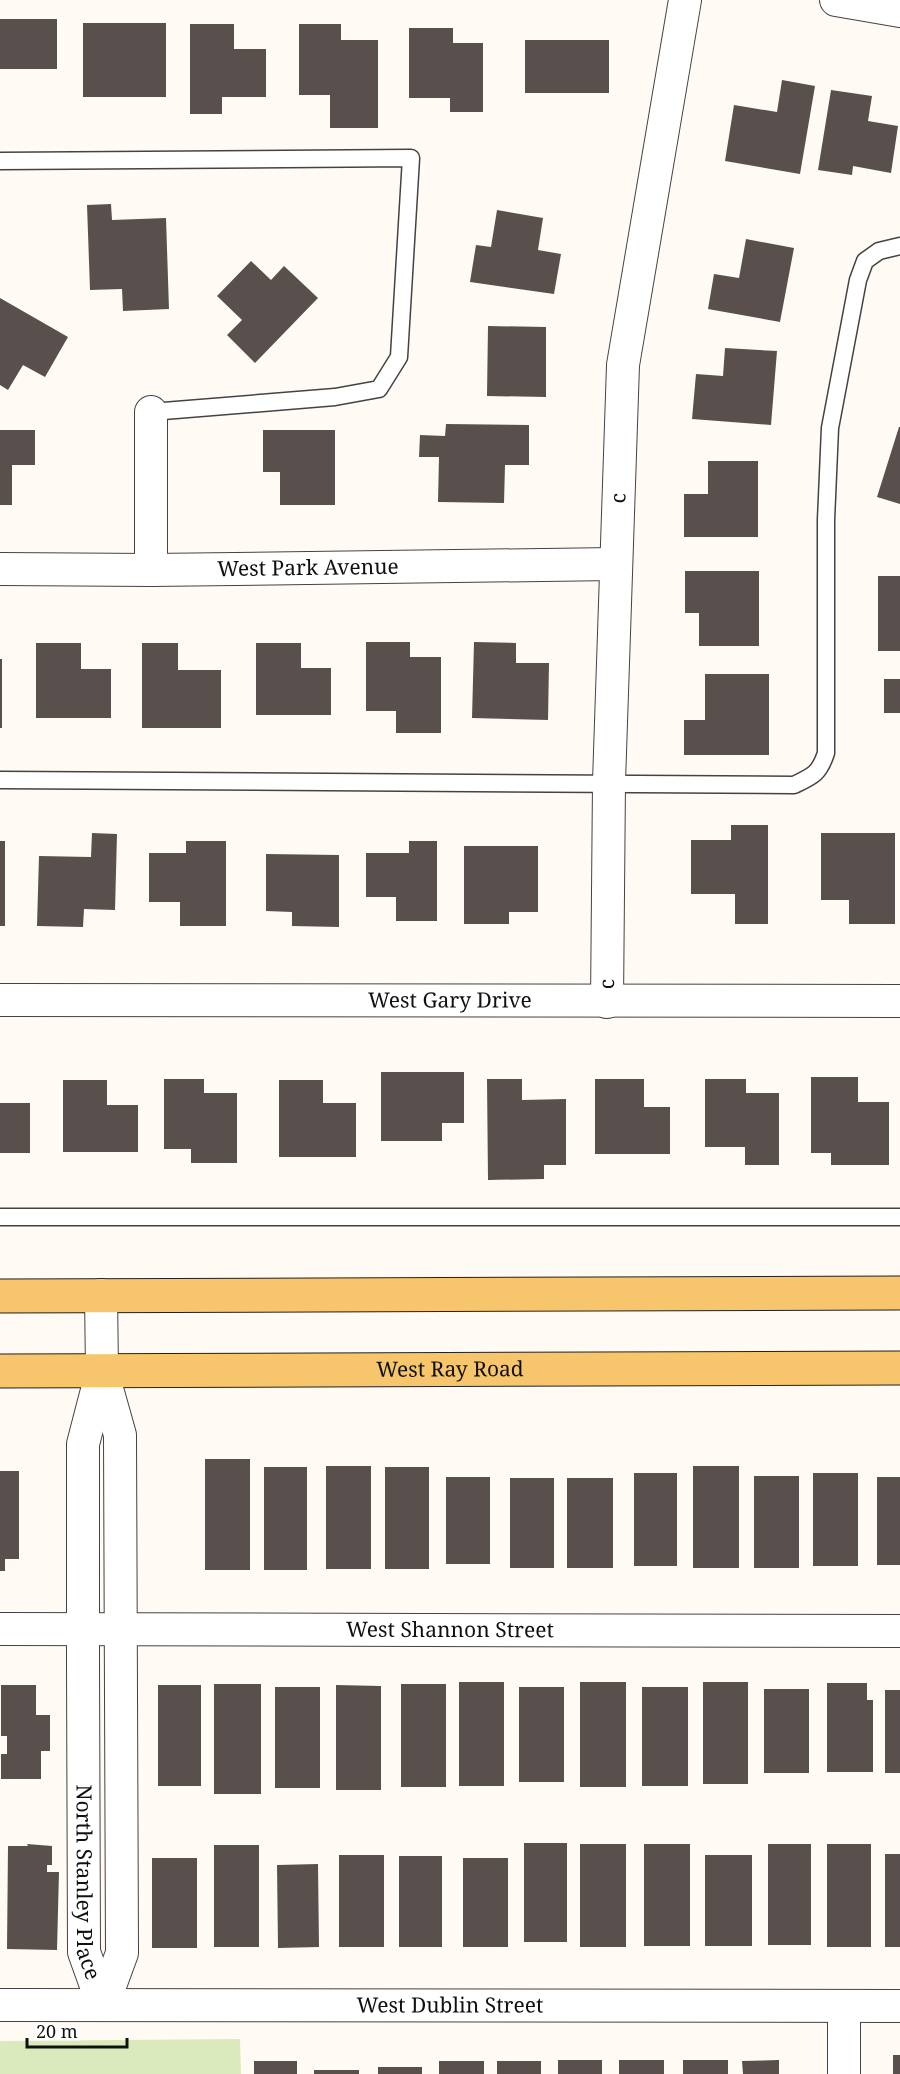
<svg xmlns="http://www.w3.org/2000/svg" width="900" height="2074" font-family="'Noto Serif',serif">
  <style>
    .green { fill: #daeabc }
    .building { fill: #59504d }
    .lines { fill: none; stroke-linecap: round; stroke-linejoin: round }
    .lane-casing { stroke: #434343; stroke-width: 19 }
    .street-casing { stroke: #434343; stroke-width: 34 }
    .primary-casing { stroke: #212121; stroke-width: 35 }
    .lane { stroke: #fff; stroke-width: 16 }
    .street { stroke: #fff; stroke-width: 32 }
    .primary { stroke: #f7c56b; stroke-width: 33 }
    .labels { text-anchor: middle; stroke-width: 6; stroke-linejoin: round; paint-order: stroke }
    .street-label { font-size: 21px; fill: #101010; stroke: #fff }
  </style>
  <rect width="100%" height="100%" fill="#fffbf4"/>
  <!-- green -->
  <path class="green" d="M 240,2039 L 241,2074 L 0,2074 L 0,2041 Z"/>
  <!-- building -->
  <path class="building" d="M 0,19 L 57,19 L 57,69 L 0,69 Z
    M 83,23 L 166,23 L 166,97 L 83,97 Z
    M 190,24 L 234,24 L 234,49 L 266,49 L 266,97 L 222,97 L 222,114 L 190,114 Z
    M 299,24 L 341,24 L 341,40 L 378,40 L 378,128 L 330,128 L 330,95 L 299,95 Z
    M 409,28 L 453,28 L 453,43 L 483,43 L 483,112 L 450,112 L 450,98 L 409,98 Z
    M 525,40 L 609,40 L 609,93 L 525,93 Z
    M 782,80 L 815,86 L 800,174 L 725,161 L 734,105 L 777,112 Z
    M 831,90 L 872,96 L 868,121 L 898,126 L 891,173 L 853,166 L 852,175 L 818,170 Z
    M 111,204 L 112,220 L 166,218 L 169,309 L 123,311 L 122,289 L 90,290 L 87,205 Z
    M 497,210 L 543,218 L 538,250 L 561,254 L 554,294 L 470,282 L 476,245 L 491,247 Z
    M 746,239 L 794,248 L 780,322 L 708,309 L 714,274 L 739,278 Z
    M 251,261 L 271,280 L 284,266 L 318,298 L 255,363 L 227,335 L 242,320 L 217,296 Z
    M 0,298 L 68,337 L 45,377 L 23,365 L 8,390 L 0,385 Z
    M 488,326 L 546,327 L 546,397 L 487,396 Z
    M 725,348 L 777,351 L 771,425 L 692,419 L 696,374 L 723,376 Z
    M 446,424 L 529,425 L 529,465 L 505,465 L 504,503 L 438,502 L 439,457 L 419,457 L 420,435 L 445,436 Z
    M 899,427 L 900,427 L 900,504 L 877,497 Z
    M 0,430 L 35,430 L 35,465 L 12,465 L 12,505 L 0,505 Z
    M 263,430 L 335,430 L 335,505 L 280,505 L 280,472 L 263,472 Z
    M 708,461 L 758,461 L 758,537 L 684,537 L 684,494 L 708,494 Z
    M 685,571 L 759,571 L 759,646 L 699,646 L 699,613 L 685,613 Z
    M 878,576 L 900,576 L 900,651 L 878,651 Z
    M 366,642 L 410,642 L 410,657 L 441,657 L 441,733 L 396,733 L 396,711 L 366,711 Z
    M 474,642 L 516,643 L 516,663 L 549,663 L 548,720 L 472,718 Z
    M 36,643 L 81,643 L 81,669 L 111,669 L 111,718 L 36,718 Z
    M 142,643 L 178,643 L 178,670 L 221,670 L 221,728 L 142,728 Z
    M 256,643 L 301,643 L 301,668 L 331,668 L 331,715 L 256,715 Z
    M 0,659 L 2,659 L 2,728 L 0,728 Z
    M 705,674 L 769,674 L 769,755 L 684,755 L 684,720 L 705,720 Z
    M 884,679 L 900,679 L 900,713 L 884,713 Z
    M 731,825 L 768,825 L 768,924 L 735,924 L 735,894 L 691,894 L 691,840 L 731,840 Z
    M 92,833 L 117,834 L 115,910 L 84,909 L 83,927 L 37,926 L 39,856 L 91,857 Z
    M 821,833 L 895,833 L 895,924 L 849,924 L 849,900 L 821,900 Z
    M 0,841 L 5,841 L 5,926 L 0,926 Z
    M 186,841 L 226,841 L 226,926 L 180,926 L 180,902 L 149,902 L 149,853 L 186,853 Z
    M 409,841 L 437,841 L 437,921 L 396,921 L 396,897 L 366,897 L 366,853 L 409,853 Z
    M 464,846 L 538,846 L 538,912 L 509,912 L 509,924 L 464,924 Z
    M 266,854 L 339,855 L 339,927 L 292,926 L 292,912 L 266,911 Z
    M 381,1072 L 464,1072 L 464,1123 L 442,1123 L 442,1141 L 381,1141 Z
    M 811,1077 L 858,1077 L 858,1102 L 889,1102 L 889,1165 L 831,1165 L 831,1153 L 811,1153 Z
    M 164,1079 L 204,1079 L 204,1093 L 237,1093 L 237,1163 L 191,1163 L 191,1149 L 164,1149 Z
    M 487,1079 L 522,1079 L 522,1100 L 566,1099 L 566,1165 L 544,1165 L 544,1179 L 488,1180 Z
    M 595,1079 L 644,1079 L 644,1107 L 670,1107 L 670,1154 L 595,1154 Z
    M 705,1079 L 746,1079 L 746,1093 L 779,1093 L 779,1165 L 745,1165 L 745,1147 L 705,1147 Z
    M 63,1080 L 107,1080 L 107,1105 L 138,1105 L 138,1152 L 63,1152 Z
    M 279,1080 L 323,1080 L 323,1103 L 356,1103 L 356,1157 L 279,1157 Z
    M 0,1103 L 30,1103 L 30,1153 L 0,1153 Z
    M 205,1459 L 250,1459 L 250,1570 L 205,1570 Z
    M 326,1466 L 371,1466 L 371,1569 L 326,1569 Z
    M 693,1466 L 739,1466 L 739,1568 L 693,1568 Z
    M 264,1467 L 307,1467 L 307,1570 L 264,1570 Z
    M 385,1467 L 429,1467 L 429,1569 L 385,1569 Z
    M 0,1471 L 19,1471 L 19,1559 L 5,1559 L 5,1571 L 0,1571 Z
    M 634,1473 L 677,1473 L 677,1566 L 634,1566 Z
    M 813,1473 L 858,1473 L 858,1566 L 813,1566 Z
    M 754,1476 L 799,1476 L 799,1568 L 754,1568 Z
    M 446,1477 L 490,1477 L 490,1564 L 446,1564 Z
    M 877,1477 L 900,1477 L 900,1565 L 877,1565 Z
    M 510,1478 L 554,1478 L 554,1568 L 510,1568 Z
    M 567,1478 L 613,1478 L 613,1568 L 567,1568 Z
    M 459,1682 L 504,1682 L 504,1786 L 459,1786 Z
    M 580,1682 L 626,1682 L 626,1787 L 580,1787 Z
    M 703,1682 L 748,1682 L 748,1784 L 703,1784 Z
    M 827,1683 L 867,1683 L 867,1700 L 873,1700 L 873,1772 L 827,1772 Z
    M 214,1684 L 261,1684 L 261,1794 L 214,1794 Z
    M 401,1684 L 446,1684 L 446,1787 L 401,1787 Z
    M 1,1685 L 36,1685 L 36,1715 L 50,1715 L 50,1751 L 41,1751 L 41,1779 L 1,1779 L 1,1754 L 7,1754 L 7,1736 L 1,1736 Z
    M 158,1685 L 201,1685 L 201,1786 L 158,1786 Z
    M 336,1685 L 381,1686 L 381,1790 L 336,1790 Z
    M 275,1687 L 320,1687 L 320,1788 L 275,1788 Z
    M 519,1687 L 564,1687 L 564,1782 L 519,1782 Z
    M 642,1687 L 688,1687 L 688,1786 L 642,1786 Z
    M 764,1689 L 809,1689 L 809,1773 L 764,1773 Z
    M 885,1690 L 900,1690 L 900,1773 L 885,1773 Z
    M 524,1843 L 567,1843 L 567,1942 L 524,1942 Z
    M 27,1844 L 52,1846 L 52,1865 L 47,1865 L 47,1872 L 59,1872 L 57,1950 L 7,1949 L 8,1846 L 28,1846 Z
    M 580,1844 L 626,1844 L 626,1947 L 580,1947 Z
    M 644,1844 L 690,1844 L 690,1946 L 644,1946 Z
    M 768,1844 L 811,1844 L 811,1945 L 768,1945 Z
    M 827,1844 L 871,1844 L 871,1947 L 827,1947 Z
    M 214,1845 L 259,1845 L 259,1947 L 214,1947 Z
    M 885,1854 L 900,1854 L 900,1947 L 885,1947 Z
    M 339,1855 L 384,1855 L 384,1947 L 339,1947 Z
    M 705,1855 L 752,1855 L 752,1946 L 705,1946 Z
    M 399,1856 L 442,1856 L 442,1947 L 399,1947 Z
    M 152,1858 L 197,1858 L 197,1948 L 152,1948 Z
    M 463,1858 L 508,1858 L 508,1947 L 463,1947 Z
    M 318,1864 L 319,1947 L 278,1948 L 277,1865 Z
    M 893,2055 L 900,2055 L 900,2074 L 893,2074 Z
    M 558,2060 L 602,2060 L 602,2074 L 558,2074 Z
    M 619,2060 L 664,2060 L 664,2074 L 619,2074 Z
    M 683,2060 L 728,2060 L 728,2074 L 683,2074 Z
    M 779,2060 L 779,2074 L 743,2074 L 742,2061 Z
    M 254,2061 L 297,2061 L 297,2074 L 254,2074 Z
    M 439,2061 L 484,2061 L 484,2074 L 439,2074 Z
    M 497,2061 L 541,2061 L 541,2074 L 497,2074 Z
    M 378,2067 L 422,2067 L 422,2074 L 378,2074 Z
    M 314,2070 L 359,2070 L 359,2074 L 314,2074 Z"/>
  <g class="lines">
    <!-- lane casing -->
    <g class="lane-casing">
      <path id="lane" d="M 0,161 L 411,158 L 399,357 L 379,389 L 335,397 L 151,412
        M 0,780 L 794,785 C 813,776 819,774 826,753 L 826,520 L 830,428 L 858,280 L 865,261 L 879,251 L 900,246
        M 0,1217 L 900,1217"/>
    </g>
    <!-- street casing -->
    <g class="street-casing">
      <g id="street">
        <path d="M 836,0 L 900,11"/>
        <path id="s1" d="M 0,569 L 151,570 L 615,564"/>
        <path d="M 151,570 L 151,412"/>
        <path id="s2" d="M 0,1000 L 900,1001"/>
        <path id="s3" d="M 607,1002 L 609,782 L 623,365 L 685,0"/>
        <path id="s4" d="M 101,1295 L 102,1371 L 83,1444 L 83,1664 L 84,1952 L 103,2005"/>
        <path d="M 102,1371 L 120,1435 L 122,1953 L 103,2005"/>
        <path id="s5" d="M 0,1629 L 900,1631"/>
        <path id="s6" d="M 0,2005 L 900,2006"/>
        <path d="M 844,2006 L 844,2074"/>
      </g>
    </g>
    <!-- primary casing -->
    <g class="primary-casing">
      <g id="primary">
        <path d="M 0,1296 L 900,1293"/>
        <path id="s7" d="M 0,1371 L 900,1368"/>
      </g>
    </g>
    <!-- lane -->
    <use href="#lane" class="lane"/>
    <!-- street -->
    <use href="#street" class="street"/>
    <!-- primary -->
    <use href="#primary" class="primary"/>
  </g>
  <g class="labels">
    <!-- street labels -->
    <g class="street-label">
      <text dy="7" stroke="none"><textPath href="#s3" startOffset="504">c</textPath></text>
      <text dy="7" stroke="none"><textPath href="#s1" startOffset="308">West Park Avenue</textPath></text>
      <text dy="7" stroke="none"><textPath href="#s3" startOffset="18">c</textPath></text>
      <text dy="7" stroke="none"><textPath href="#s2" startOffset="450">West Gary Drive</textPath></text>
      <text dy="7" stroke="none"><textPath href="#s7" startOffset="450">West Ray Road</textPath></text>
      <text dy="7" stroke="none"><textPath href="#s5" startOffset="450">West Shannon Street</textPath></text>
      <text dy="7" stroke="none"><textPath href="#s4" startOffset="590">North Stanley Place</textPath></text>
      <text dy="7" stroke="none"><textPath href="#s6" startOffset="450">West Dublin Street</textPath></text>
    </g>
  </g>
  <!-- scale -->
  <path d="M27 2038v9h100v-9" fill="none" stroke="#101010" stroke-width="3"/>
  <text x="36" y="2038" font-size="18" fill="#101010" stroke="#ffffff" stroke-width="4.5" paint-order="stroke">20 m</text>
</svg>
